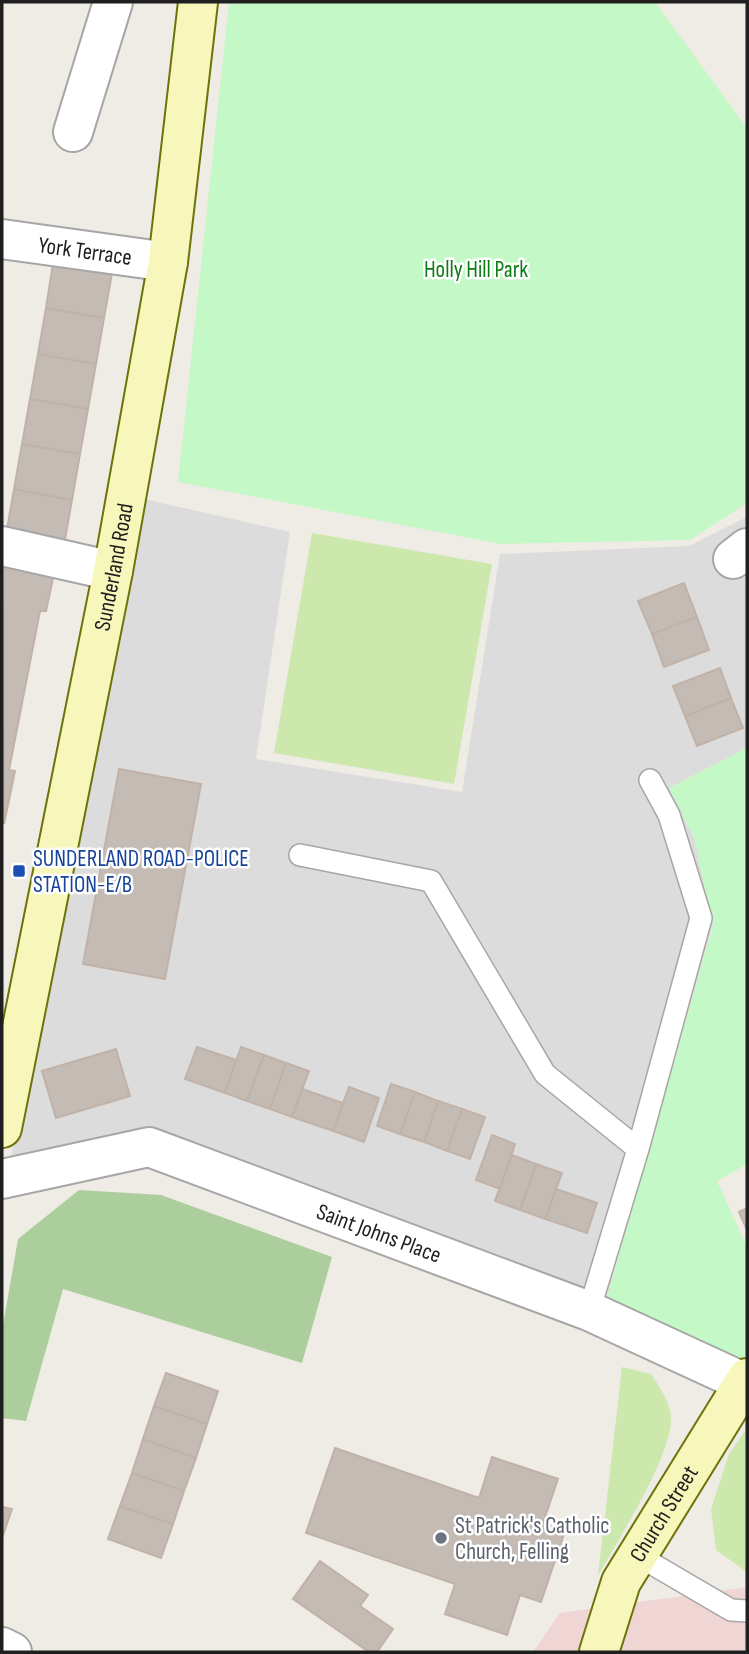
<svg xmlns="http://www.w3.org/2000/svg" width="749" height="1654" font-family="'Sofia Sans Condensed',sans-serif">
  <style>
    .residential { fill: #dddcdc }
    .commercial { fill: #f0d5d5 }
    .grass { fill: #cce8ad }
    .forest { fill: #accd9c }
    .park { fill: #c4f8c6 }
    .building { fill: #c4bbb5; stroke: #c1b2a8; stroke-width: 2 }
    .lines { fill: none; stroke-linecap: round; stroke-linejoin: round }
    .lane-casing { stroke: #a6a6a6; stroke-width: 24 }
    .street-casing { stroke: #a6a6a6; stroke-width: 42 }
    .secondary-casing { stroke: #6c7309; stroke-width: 42 }
    .lane { stroke: #fff; stroke-width: 21 }
    .street { stroke: #fff; stroke-width: 38 }
    .secondary { stroke: #f7f7bb; stroke-width: 38 }
    .transit-dot { fill: #1a4fb4; stroke: #fff; stroke-width: 2.5 }
    .worship-dot { fill: #6b7280; stroke: #fff; stroke-width: 2.5 }
    .labels { text-anchor: middle; stroke-width: 5; stroke-linejoin: round; paint-order: stroke }
    .street-label { font-size: 23px; fill: #1f1f1f; stroke: #fff }
    .park-label { font-size: 23px; fill: #0f7b14; stroke: #fff }
    .transit-label { font-size: 23px; fill: #164399; stroke: #fff; text-anchor: start }
    .worship-label { font-size: 23px; fill: #5b616d; stroke: #fff; text-anchor: start }
  </style>
  <rect width="100%" height="100%" fill="#efece6"/>
  <!-- residential -->
  <path class="residential" d="M 144,499 L 290,532 L 256,759 L 462,792 L 500,554 L 689,546 L 747,517 L 747,748 L 669,788 L 694,838 L 713,924 L 604,1307 L 150,1136 L 9,1166 Z"/>
  <!-- commercial -->
  <path class="commercial" d="M 747,1587 L 747,1652 L 533,1652 L 560,1613 Z"/>
  <!-- grass -->
  <path class="grass" d="M 312,533 L 492,564 L 454,784 L 274,753 Z
    M 622,1367 L 651,1374 C 659,1386 671,1404 671,1418 C 672,1457 618,1539 598,1576 Z
    M 747,1428 L 747,1572 L 716,1550 L 711,1509 L 729,1454 Z"/>
  <!-- forest -->
  <path class="forest" d="M 79,1190 L 161,1195 L 332,1257 L 302,1363 L 63,1289 L 26,1421 L 2,1418 L 2,1331 L 18,1239 Z"/>
  <!-- park -->
  <path class="park" d="M 229,2 L 655,2 L 747,128 L 747,503 L 690,540 L 501,544 L 178,482 Z
    M 747,748 L 747,1164 L 717,1181 L 747,1247 L 747,1363 L 604,1307 L 713,925 L 694,838 L 669,788 Z"/>
  <!-- building -->
  <path class="building" d="M 53,263 L 112,273 L 104,318 L 46,308 Z
    M 46,308 L 104,318 L 96,364 L 38,354 Z
    M 38,354 L 96,364 L 88,409 L 30,399 Z
    M 30,399 L 88,409 L 80,454 L 22,444 Z
    M 22,444 L 80,454 L 72,500 L 14,489 Z
    M 14,489 L 72,500 L 64,545 L 6,535 Z
    M 2,559 L 55,569 L 46,611 L 40,611 L 9,770 L 15,771 L 4,824 Z
    M 684,583 L 697,617 L 652,634 L 638,601 Z
    M 697,617 L 709,650 L 664,667 L 652,634 Z
    M 720,668 L 731,698 L 685,716 L 673,686 Z
    M 731,698 L 743,728 L 697,746 L 685,716 Z
    M 119,769 L 201,784 L 165,979 L 83,964 Z
    M 197,1047 L 236,1060 L 225,1093 L 185,1079 Z
    M 241,1047 L 264,1055 L 247,1101 L 225,1093 Z
    M 116,1049 L 130,1096 L 56,1118 L 42,1071 Z
    M 264,1055 L 286,1063 L 270,1109 L 247,1101 Z
    M 286,1063 L 309,1071 L 292,1117 L 270,1109 Z
    M 391,1084 L 415,1092 L 400,1134 L 377,1126 Z
    M 349,1087 L 379,1098 L 364,1142 L 333,1131 Z
    M 302,1089 L 343,1103 L 333,1131 L 292,1117 Z
    M 415,1092 L 438,1101 L 424,1142 L 400,1134 Z
    M 438,1101 L 462,1109 L 447,1151 L 424,1142 Z
    M 462,1109 L 485,1117 L 470,1159 L 447,1151 Z
    M 492,1135 L 515,1144 L 500,1189 L 476,1180 Z
    M 512,1155 L 536,1164 L 520,1210 L 495,1201 Z
    M 536,1164 L 562,1173 L 545,1219 L 520,1210 Z
    M 556,1189 L 597,1203 L 587,1233 L 545,1219 Z
    M 747,1208 L 747,1230 L 739,1212 Z
    M 166,1373 L 218,1391 L 207,1424 L 154,1406 Z
    M 154,1406 L 207,1424 L 196,1458 L 143,1439 Z
    M 143,1439 L 196,1458 L 184,1491 L 132,1473 Z
    M 335,1448 L 479,1498 L 492,1457 L 558,1479 L 543,1523 L 565,1531 L 541,1602 L 520,1595 L 507,1635 L 445,1614 L 455,1584 L 306,1533 Z
    M 132,1473 L 184,1491 L 173,1524 L 120,1506 Z
    M 120,1506 L 173,1524 L 161,1558 L 108,1539 Z
    M 2,1507 L 12,1509 L 2,1538 Z
    M 320,1561 L 368,1595 L 360,1606 L 393,1629 L 377,1652 L 369,1652 L 293,1599 Z"/>
  <g class="lines">
    <!-- lane casing -->
    <g class="lane-casing">
      <path id="lane" d="M 300,855 L 431,881 L 545,1074 L 638,1149
        M 589,1311 L 638,1149 L 701,918 L 669,815 L 650,780
        M 637,1555 L 731,1610 L 747,1611"/>
    </g>
    <!-- street casing -->
    <g class="street-casing">
      <g id="street">
        <path d="M 73,132 L 113,2"/>
        <path id="s1" d="M 2,239 L 168,262"/>
        <path d="M 2,546 L 113,571"/>
        <path d="M 733,559 L 747,548"/>
        <path id="s2" d="M 2,1179 L 149,1147 L 589,1311 L 743,1382"/>
        <path d="M 2,1647 L 12,1652"/>
      </g>
    </g>
    <!-- secondary casing -->
    <g class="secondary-casing">
      <g id="secondary">
        <path id="s3" d="M 2,1128 L 113,571 L 168,262 L 198,2"/>
        <path id="s4" d="M 599,1652 L 621,1582 L 747,1378"/>
      </g>
    </g>
    <!-- lane -->
    <use href="#lane" class="lane"/>
    <!-- street -->
    <use href="#street" class="street"/>
    <!-- secondary -->
    <use href="#secondary" class="secondary"/>
  </g>
  <!-- markers -->
  <rect class="transit-dot" x="12" y="864" width="14" height="14" rx="3.5"/>
  <circle class="worship-dot" cx="441" cy="1538" r="7"/>
  <g class="labels">
    <!-- street labels -->
    <g class="street-label">
      <text dy="8" stroke="none"><textPath href="#s1" startOffset="84">York Terrace</textPath></text>
      <text dy="8" stroke="none"><textPath href="#s3" startOffset="572">Sunderland Road</textPath></text>
      <text dy="8" stroke="none"><textPath href="#s2" startOffset="396">Saint Johns Place</textPath></text>
      <text dy="8" stroke="none"><textPath href="#s4" startOffset="154">Church Street</textPath></text>
    </g>
    <!-- park labels -->
    <g class="park-label">
      <text x="476" y="277">Holly Hill Park</text>
    </g>
    <!-- transit labels -->
    <g class="transit-label">
      <text x="33" y="866">SUNDERLAND ROAD-POLICE<tspan x="33" dy="26">STATION-E/B</tspan></text>
    </g>
    <!-- worship labels -->
    <g class="worship-label">
      <text x="455" y="1533">St Patrick's Catholic<tspan x="455" dy="26">Church, Felling</tspan></text>
    </g>
  </g>
  <!-- border -->
  <rect width="749" height="1654" fill="none" stroke="#1f1f1f" stroke-width="7"/>
</svg>
